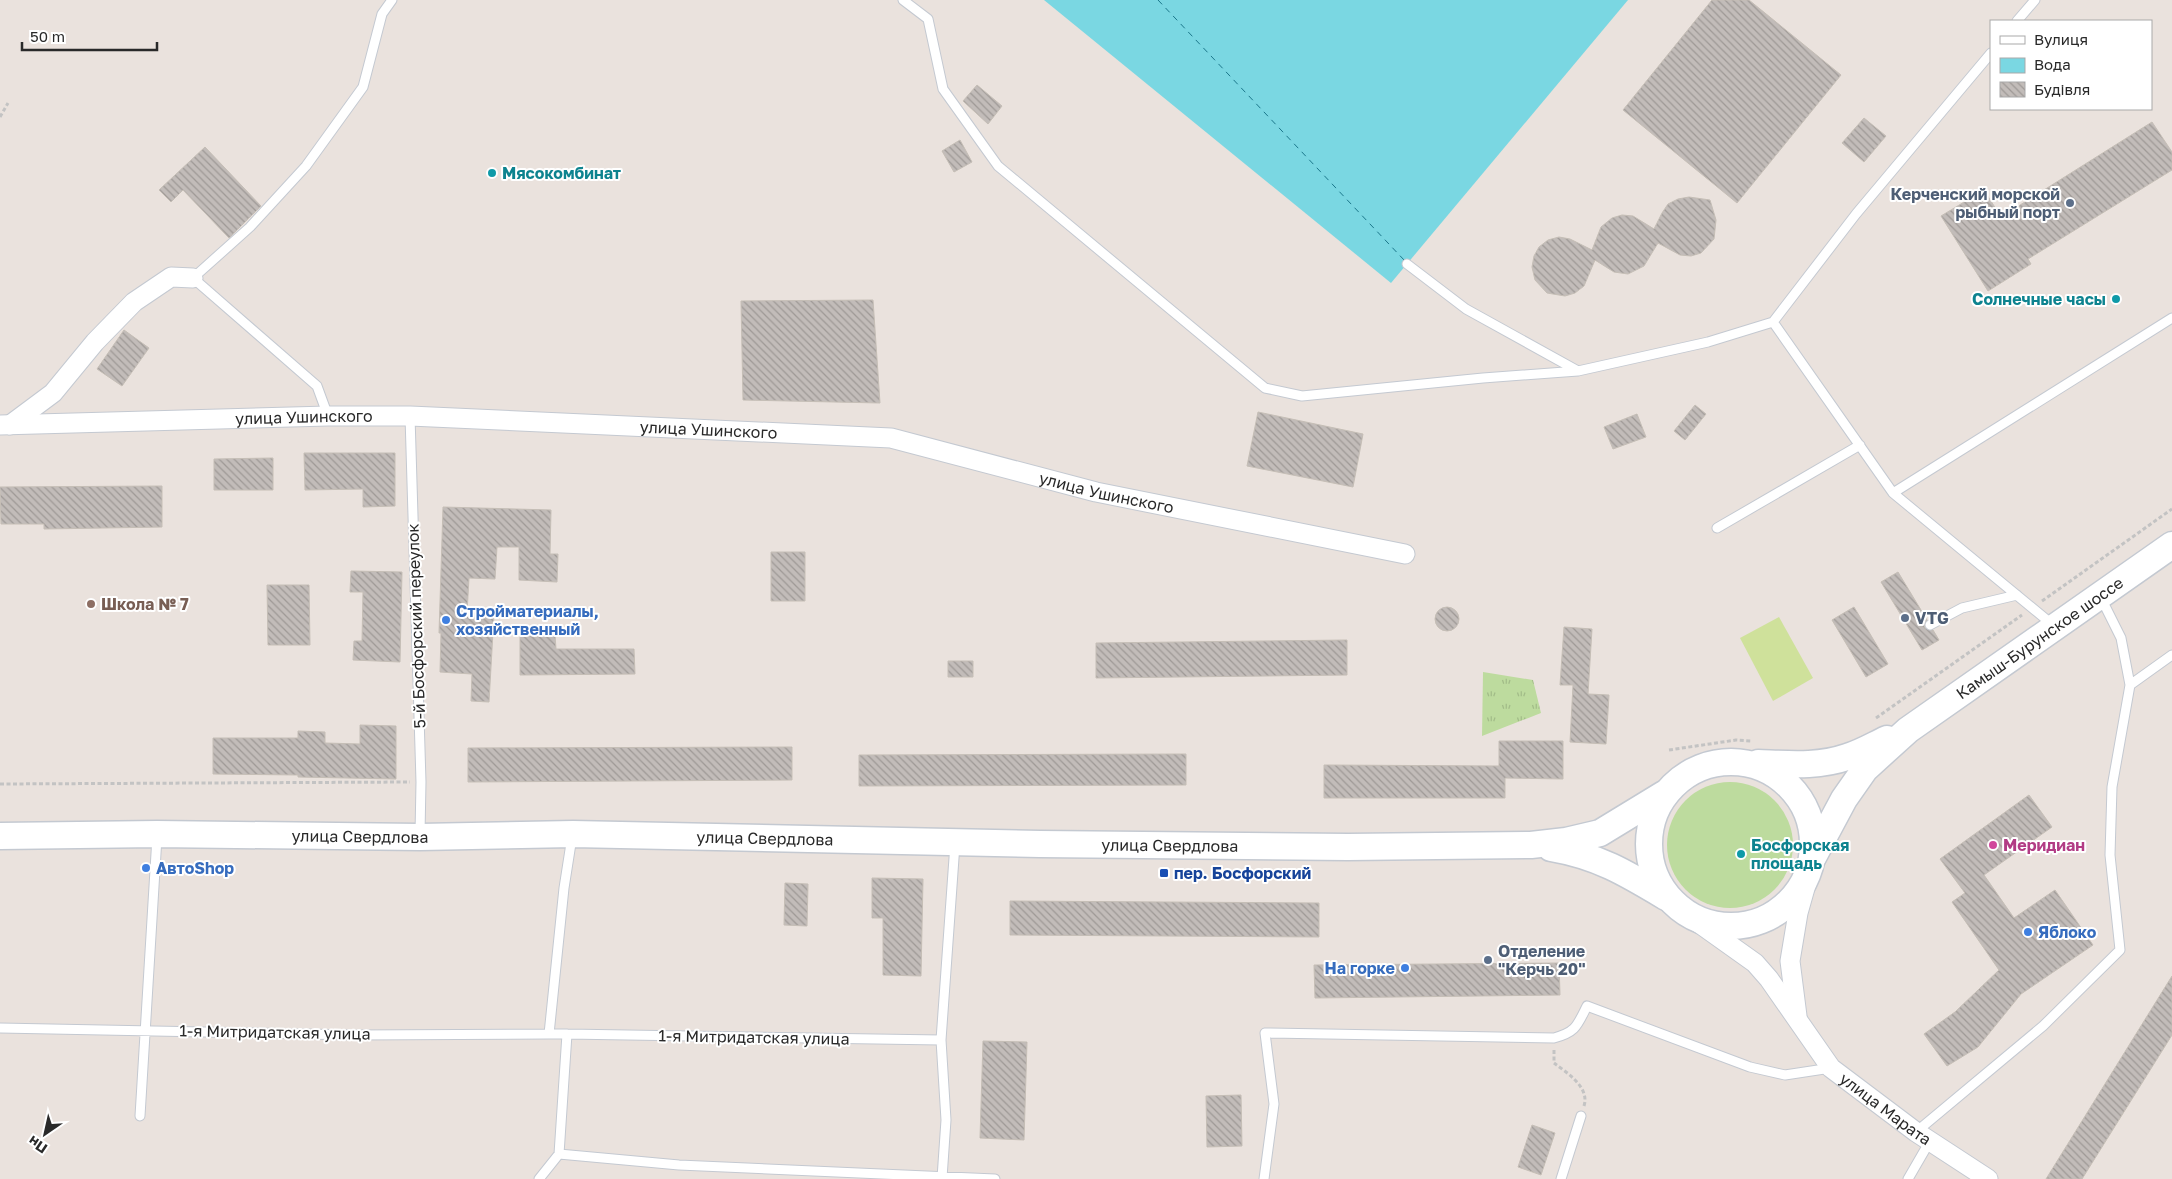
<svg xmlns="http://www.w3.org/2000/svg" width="2172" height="1179" font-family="'Golos Text',sans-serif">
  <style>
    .grass { fill: #bddb9e }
    .park { fill: url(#park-tufts) }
    .pitch { fill: #cfe19b }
    .water { fill: #7ad7e2 }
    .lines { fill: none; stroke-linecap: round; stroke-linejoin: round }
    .ferry { stroke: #1b778b; stroke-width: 1; stroke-dasharray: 6 5; stroke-linecap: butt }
    .building { fill: url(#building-back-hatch); stroke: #c5beb6 }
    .service-casing { stroke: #c4c9d1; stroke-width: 11 }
    .minor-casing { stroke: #c4c9d1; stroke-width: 21 }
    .secondary-casing { stroke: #c4c9d1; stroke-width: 29 }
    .path { stroke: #c3c3c3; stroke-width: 3; stroke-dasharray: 4 2.5; stroke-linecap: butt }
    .service { stroke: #fff; stroke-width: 9 }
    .minor { stroke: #fff; stroke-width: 19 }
    .secondary { stroke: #fff; stroke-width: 26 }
    .culture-dot { fill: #0f9aa8; stroke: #fff; stroke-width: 2 }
    .service-dot { fill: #5c6f8a; stroke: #fff; stroke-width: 2 }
    .education-dot { fill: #8d6e63; stroke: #fff; stroke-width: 2 }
    .shop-dot { fill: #3f7fe0; stroke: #fff; stroke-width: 2 }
    .hotel-dot { fill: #d1479c; stroke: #fff; stroke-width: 2 }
    .transit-dot { fill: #1a4fb4; stroke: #fff; stroke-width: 2 }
    .labels { text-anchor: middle; stroke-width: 4; stroke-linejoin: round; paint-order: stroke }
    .culture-label { font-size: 16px; font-weight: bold; fill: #0d838f; stroke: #fff; text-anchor: start }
    .service-label { font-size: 16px; font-weight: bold; fill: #4e5e75; stroke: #fff; text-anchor: start }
    .street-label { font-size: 16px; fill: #292929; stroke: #fff }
    .education-label { font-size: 16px; font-weight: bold; fill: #785e54; stroke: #fff; text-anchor: start }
    .shop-label { font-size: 16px; font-weight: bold; fill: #366cbe; stroke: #fff; text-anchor: start }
    .hotel-label { font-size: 16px; font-weight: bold; fill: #b23c85; stroke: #fff; text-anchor: start }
    .transit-label { font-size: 16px; font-weight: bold; fill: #164399; stroke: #fff; text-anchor: start }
  </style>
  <defs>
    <pattern id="park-tufts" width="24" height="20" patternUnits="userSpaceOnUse" patternTransform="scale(1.25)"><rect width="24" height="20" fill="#bddb9e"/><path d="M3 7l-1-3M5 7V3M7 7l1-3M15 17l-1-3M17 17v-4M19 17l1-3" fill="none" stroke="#a2bc88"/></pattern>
    <pattern id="building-back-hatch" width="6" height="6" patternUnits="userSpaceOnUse" patternTransform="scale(1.25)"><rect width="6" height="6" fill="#c2bcb9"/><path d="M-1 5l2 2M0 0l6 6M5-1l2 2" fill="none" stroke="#9e9996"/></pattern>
  </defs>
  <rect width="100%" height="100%" fill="#eae2dd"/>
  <!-- grass -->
  <path class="grass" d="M1667 845a63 63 0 1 1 126 0a63 63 0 1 1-126 0Z"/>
  <!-- park -->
  <path class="park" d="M 1483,672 L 1533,680 L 1541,713 L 1482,736 Z"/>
  <!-- pitch -->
  <path class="pitch" d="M 1779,617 L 1813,678 L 1773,701 L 1740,638 Z"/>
  <!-- water -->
  <path class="water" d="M 1044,0 L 1628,0 L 1391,283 Z"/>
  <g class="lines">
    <!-- ferry -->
    <path class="ferry" d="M 1158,0 L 1405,261"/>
  </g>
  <!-- building -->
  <path class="building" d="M 1712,0 L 1749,0 L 1841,75 L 1737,203 L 1623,110 Z
    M 977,85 L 1002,106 L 988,124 L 963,101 Z
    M 1864,118 L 1886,136 L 1864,162 L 1842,143 Z
    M 2152,122 L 2172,152 L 2172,170 L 2028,259 L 2031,264 L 1988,291 L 1941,216 L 1984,190 L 2001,217 Z
    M 960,140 L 972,162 L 954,172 L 942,151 Z
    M 205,147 L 261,206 L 229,238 L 183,190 L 171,202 L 159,190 Z
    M 1689,197 L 1710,200 L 1716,220 L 1714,239 L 1701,253 L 1691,256 L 1680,255 L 1658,243 L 1644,266 L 1628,274 L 1614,272 L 1595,260 L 1584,286 L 1575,293 L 1565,296 L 1547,293 L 1535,280 L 1532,267 L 1534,256 L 1539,247 L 1548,240 L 1559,237 L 1570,239 L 1592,250 L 1601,227 L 1612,218 L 1622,215 L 1633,216 L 1654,229 L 1662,213 L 1668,204 L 1678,199 Z
    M 873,300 L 880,403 L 743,400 L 741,301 Z
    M 124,330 L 149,348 L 122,386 L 97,369 Z
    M 1695,405 L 1706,414 L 1685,440 L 1674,431 Z
    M 1258,412 L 1363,434 L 1353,487 L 1247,466 Z
    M 1637,414 L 1646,437 L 1613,449 L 1604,427 Z
    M 304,453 L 395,453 L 395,506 L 363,507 L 363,489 L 305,490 Z
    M 273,458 L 273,490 L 214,490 L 214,459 Z
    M 162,486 L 162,527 L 44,529 L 44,524 L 1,524 L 0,487 Z
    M 443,507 L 551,510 L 550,554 L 558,554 L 557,582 L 519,580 L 519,547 L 497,547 L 495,579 L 469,578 L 467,613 L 494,614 L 489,702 L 471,701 L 472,674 L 440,672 L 441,633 L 439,633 Z
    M 771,552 L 805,552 L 805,601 L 771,601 Z
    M 351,571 L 402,572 L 400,662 L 353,660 L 354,641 L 362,641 L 363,592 L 350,592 Z
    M 1898,572 L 1927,620 L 1924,624 L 1925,628 L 1933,630 L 1939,640 L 1922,650 L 1881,582 Z
    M 267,585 L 309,585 L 310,645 L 268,645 Z
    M1435 619a12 12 0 1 1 24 0a12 12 0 1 1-24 0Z
    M 1854,607 L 1888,664 L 1866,677 L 1832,620 Z
    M 1564,627 L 1592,629 L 1588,694 L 1609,695 L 1606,744 L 1570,742 L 1573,685 L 1560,685 Z
    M 520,635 L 555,635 L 556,649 L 634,649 L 635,674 L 520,675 Z
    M 1347,640 L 1347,675 L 1096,678 L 1096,643 Z
    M 948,661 L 973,661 L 973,677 L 948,677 Z
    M 360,725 L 396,726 L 396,779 L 298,777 L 298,775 L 213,774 L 213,738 L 298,738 L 298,731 L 325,732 L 325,743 L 360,744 Z
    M 1499,741 L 1563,741 L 1563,779 L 1505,778 L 1505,798 L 1324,798 L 1324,765 L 1499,766 Z
    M 792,747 L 792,780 L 468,782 L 468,748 Z
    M 1186,754 L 1186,785 L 859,786 L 859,755 Z
    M 2029,795 L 2052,827 L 1984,875 L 2014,918 L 2055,890 L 2093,945 L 2021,994 L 1978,1047 L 1947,1066 L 1924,1034 L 1955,1012 L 1999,970 L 1952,902 L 1965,893 L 1940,859 Z
    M 872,878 L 923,879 L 921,976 L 883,975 L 883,918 L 872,918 Z
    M 785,883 L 808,884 L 807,926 L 784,925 Z
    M 1010,901 L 1319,903 L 1319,937 L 1010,935 Z
    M 1559,963 L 1560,995 L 1315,998 L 1314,965 Z
    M 2172,976 L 2172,1035 L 2082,1179 L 2046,1179 Z
    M 983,1041 L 1027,1042 L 1024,1140 L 980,1138 Z
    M 1241,1095 L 1242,1146 L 1207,1147 L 1206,1096 Z
    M 1532,1125 L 1555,1133 L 1541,1175 L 1518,1167 Z"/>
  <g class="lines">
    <!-- service casing -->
    <g class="service-casing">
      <path id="service" d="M 903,0 L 928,19 L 943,89 L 998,166 L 1265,388 L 1302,396 L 1483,378 L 1578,371 L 1708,342 L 1773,322 L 1893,493 L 2053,625
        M 2017,21 L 2035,0
        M 1407,264 L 1466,309 L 1578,371
        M 1773,322 L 1856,214 L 1991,53
        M 328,416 L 317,386 L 193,278 L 250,227 L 306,166 L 363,87 L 382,14 L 392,0
        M 410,416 L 421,782 L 420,834
        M 1893,493 L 2172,318
        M 1717,528 L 1860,445
        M 1930,625 L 1962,608 L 2017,595
        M 2130,685 L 2172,655
        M 0,1028 L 355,1035 L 549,1034
        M 567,1034 L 941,1040
        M 140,1116 L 157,837
        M 1916,1132 L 2043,1026 L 2120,950 L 2110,855 L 2112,787 L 2130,685 L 2121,638 L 2101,598
        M 559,1154 L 567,1034 L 549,1034 L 564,888 L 572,837
        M 942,1178 L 946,1120 L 941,1040 L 955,844
        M 539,1179 L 559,1154 L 679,1165 L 995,1179
        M 1264,1179 L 1274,1104 L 1265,1033 L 1554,1038 C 1576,1032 1577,1026 1587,1006 L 1750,1067 L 1785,1075 L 1831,1068
        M 1561,1179 L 1581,1116
        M 1908,1179 L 1930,1141"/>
    </g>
    <!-- minor casing -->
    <g class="minor-casing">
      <g id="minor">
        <path id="s1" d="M 0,425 L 328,416 L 410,416 L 891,438 L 1096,492 L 1405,554"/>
        <path d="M 10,425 L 53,393 L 95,342 L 134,302 L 171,277 L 193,278"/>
        <path id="s2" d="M 1689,916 L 1755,963 L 1769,979 L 1831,1068 L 1916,1132 L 1988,1179"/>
        <path d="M 1797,1016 L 1790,961 L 1798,913 L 1811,867"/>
      </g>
    </g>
    <!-- secondary casing -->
    <g class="secondary-casing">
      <g id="secondary">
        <circle cx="1731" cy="844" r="82"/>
        <path d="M 1758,763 C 1788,764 1818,767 1847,757 C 1861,753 1874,745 1887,739"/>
        <path id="s3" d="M 0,836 L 157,834 L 420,837 L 573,834 L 1040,844 L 1348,847 L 1531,845 L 1566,841 L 1600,833 L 1664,794"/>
        <path d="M 1551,848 C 1598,856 1626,873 1666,897"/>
        <path id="s4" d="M 1813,857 L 1844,799 L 1865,769 L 1908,730 L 2172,545"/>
      </g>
    </g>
    <!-- path -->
    <path class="path" d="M 0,117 L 8,103
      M 2042,601 L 2172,509
      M 1876,718 L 2022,615
      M 1669,750 L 1736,740 L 1752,741
      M 0,784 L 410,782
      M 1554,1050 L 1554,1063 C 1567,1073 1590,1087 1584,1106"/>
    <!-- service -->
    <use href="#service" class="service"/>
    <!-- minor -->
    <use href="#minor" class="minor"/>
    <!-- secondary -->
    <use href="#secondary" class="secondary"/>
  </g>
  <!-- markers -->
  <g class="culture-dot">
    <circle cx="492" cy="173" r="5"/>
    <circle cx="2116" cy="299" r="5"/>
    <circle cx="1741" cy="854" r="5"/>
  </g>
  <g class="service-dot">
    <circle cx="2070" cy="203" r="5"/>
    <circle cx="1905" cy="618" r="5"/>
    <circle cx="1488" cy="960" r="5"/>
  </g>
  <circle class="education-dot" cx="91" cy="604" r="5"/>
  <g class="shop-dot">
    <circle cx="446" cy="620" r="5"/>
    <circle cx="146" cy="868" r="5"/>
    <circle cx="2028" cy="932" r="5"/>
    <circle cx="1405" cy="968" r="5"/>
  </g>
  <circle class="hotel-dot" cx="1993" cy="845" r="5"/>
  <rect class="transit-dot" x="1159" y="868" width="10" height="10" rx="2.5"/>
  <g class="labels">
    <!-- culture labels -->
    <g class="culture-label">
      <text x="502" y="179">Мясокомбинат</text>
      <text x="2106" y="305" text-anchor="end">Солнечные часы</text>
      <text x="1751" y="851">Босфорская<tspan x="1751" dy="18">площадь</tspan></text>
    </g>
    <!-- service labels -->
    <g class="service-label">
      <text x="2060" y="200" text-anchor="end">Керченский морской<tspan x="2060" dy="18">рыбный порт</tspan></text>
      <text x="1915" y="624">VTG</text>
      <text x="1498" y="957">Отделение<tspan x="1498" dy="18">"Керчь 20"</tspan></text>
    </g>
    <!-- street labels -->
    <g class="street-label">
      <text dy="6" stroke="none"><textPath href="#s1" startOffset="304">улица Ушинского</textPath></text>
      <text dy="6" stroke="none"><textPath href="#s1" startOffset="709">улица Ушинского</textPath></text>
      <text dy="6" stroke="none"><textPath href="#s1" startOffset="1114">улица Ушинского</textPath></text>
      <text transform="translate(416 626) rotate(-92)" y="6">5-й Босфорский переулок</text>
      <text dy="6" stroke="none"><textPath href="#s4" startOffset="321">Камыш-Бурунское шоссе</textPath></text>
      <text dy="6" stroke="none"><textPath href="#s3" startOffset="360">улица Свердлова</textPath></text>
      <text dy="6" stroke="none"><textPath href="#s3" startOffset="765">улица Свердлова</textPath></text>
      <text dy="6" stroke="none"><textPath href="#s3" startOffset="1170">улица Свердлова</textPath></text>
      <text transform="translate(275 1032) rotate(1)" y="6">1-я Митридатская улица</text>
      <text transform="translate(754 1037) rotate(1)" y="6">1-я Митридатская улица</text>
      <text dy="6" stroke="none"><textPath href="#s2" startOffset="279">улица Марата</textPath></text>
    </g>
    <!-- education labels -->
    <g class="education-label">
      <text x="101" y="610">Школа № 7</text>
    </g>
    <!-- shop labels -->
    <g class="shop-label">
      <text x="456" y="617">Стройматериалы,<tspan x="456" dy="18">хозяйственный</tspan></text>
      <text x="156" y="874">АвтоShop</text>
      <text x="2038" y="938">Яблоко</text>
      <text x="1395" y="974" text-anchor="end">На горке</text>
    </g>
    <!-- hotel labels -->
    <g class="hotel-label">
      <text x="2003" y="851">Меридиан</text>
    </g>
    <!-- transit labels -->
    <g class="transit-label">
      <text x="1174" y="879">пер. Босфорский</text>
    </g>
  </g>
  <!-- legend -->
  <rect x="1990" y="20" width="162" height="90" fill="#ffffff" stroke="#a9a9a9"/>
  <rect x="2000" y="36" width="25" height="8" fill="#ffffff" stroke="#a9a9a9"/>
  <text x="2034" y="45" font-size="15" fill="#292929">Вулиця</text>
  <rect x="2000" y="58" width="25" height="15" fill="#7ad7e2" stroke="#a9a9a9"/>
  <text x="2034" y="70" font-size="15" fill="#292929">Вода</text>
  <rect x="2000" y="82" width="25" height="15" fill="url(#building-back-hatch)" stroke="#a9a9a9"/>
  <text x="2034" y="95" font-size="15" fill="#292929">Будівля</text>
  <!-- north arrow -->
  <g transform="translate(45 1134) rotate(214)" stroke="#ffffff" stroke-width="4" paint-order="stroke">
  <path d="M0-4L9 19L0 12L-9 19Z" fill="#292929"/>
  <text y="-8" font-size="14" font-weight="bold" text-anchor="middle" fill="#292929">Пн</text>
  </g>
  <!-- scale -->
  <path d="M22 42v8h135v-8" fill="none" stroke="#292929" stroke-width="2.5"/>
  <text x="30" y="42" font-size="15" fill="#292929" stroke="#ffffff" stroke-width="4" paint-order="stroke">50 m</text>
</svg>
